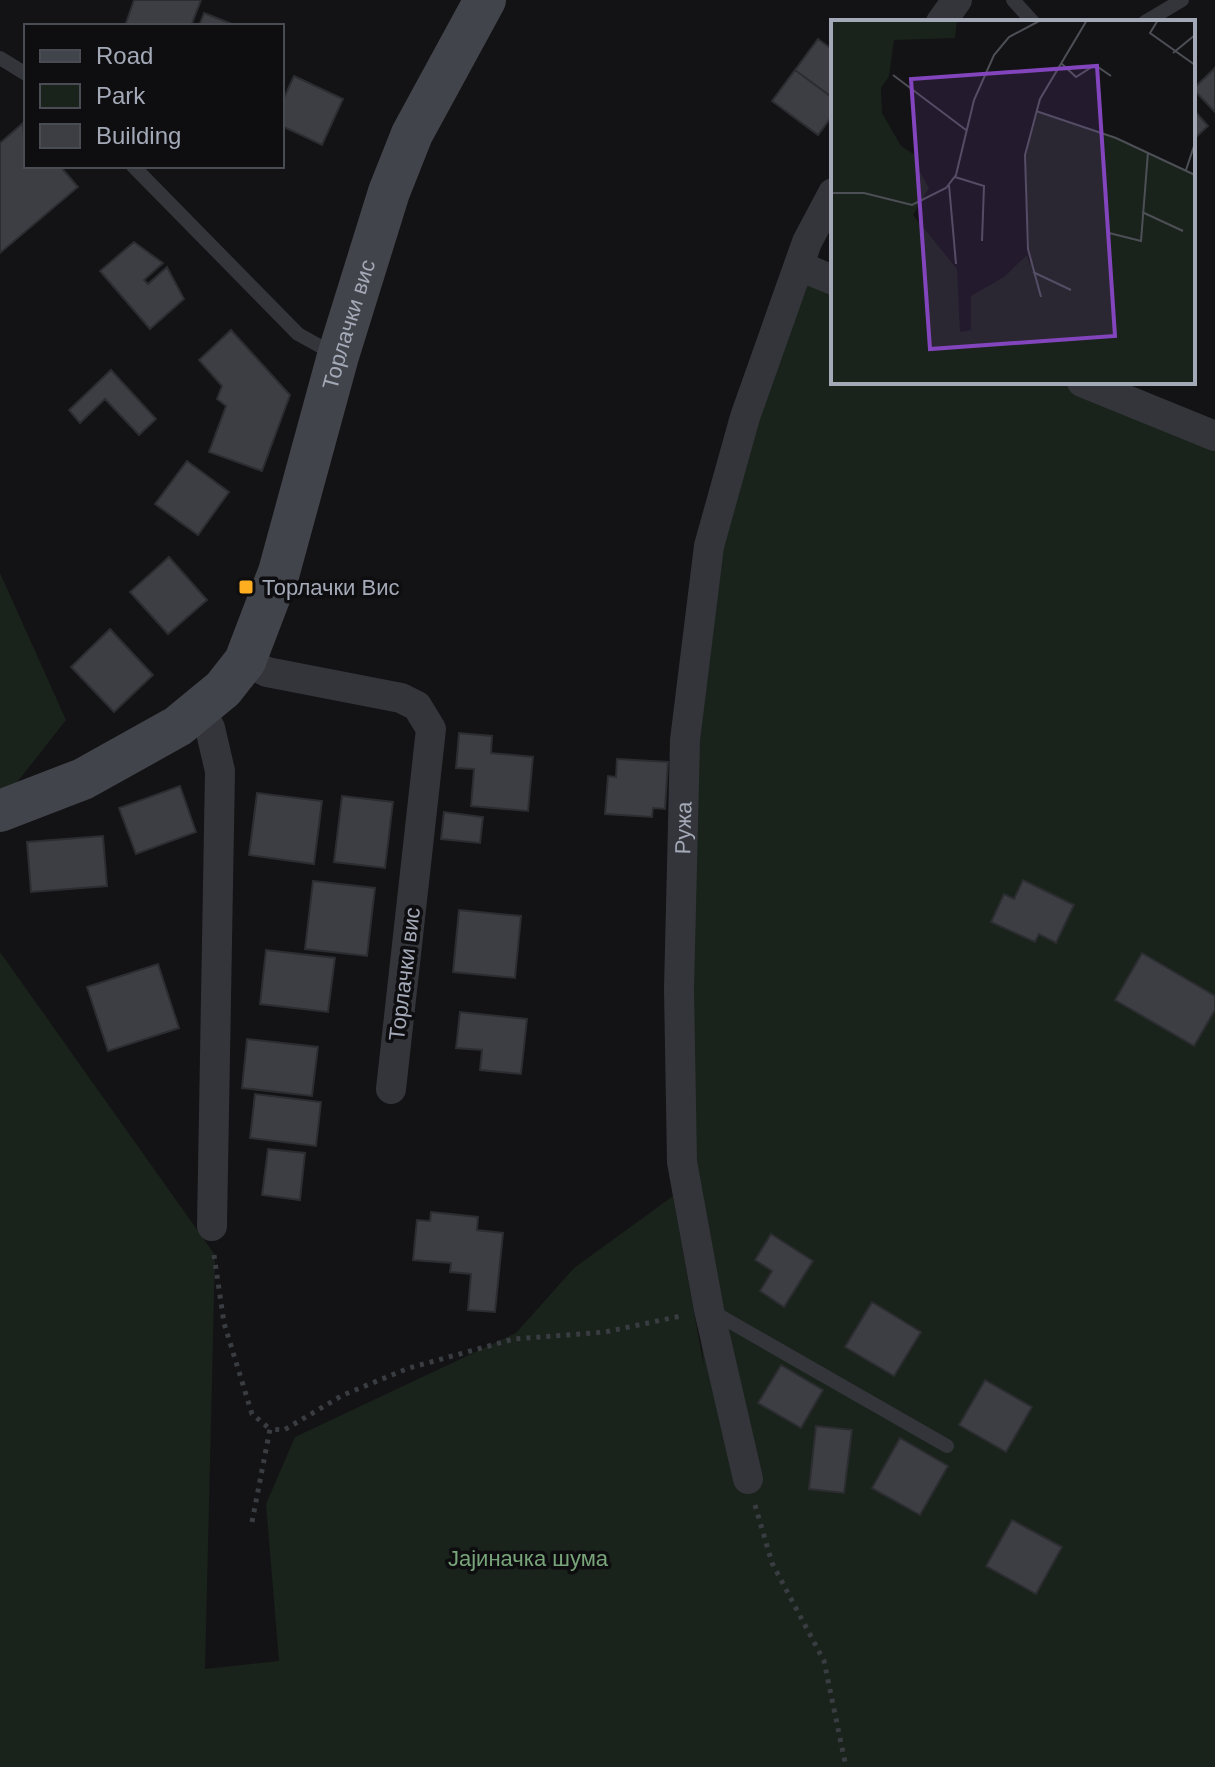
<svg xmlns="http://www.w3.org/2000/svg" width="1215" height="1767" font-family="Arial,sans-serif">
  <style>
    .green { fill: #1a231b }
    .building { fill: #3c3e43; stroke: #2c2d31; stroke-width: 2 }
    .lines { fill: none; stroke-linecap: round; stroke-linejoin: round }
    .path { stroke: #393c41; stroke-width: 5; stroke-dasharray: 4 6; stroke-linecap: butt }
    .lane { stroke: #33353a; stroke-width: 14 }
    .street { stroke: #33353a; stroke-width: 30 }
    .secondary { stroke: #41444a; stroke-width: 42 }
    .poi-dot { fill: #ffae20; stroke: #0e0e10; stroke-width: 3 }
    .labels { text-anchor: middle; stroke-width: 7; stroke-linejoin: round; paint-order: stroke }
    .street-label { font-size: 22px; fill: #a3a9b7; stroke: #0e0e10 }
    .poi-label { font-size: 22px; fill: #a3a9b7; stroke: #0e0e10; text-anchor: start }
    .park-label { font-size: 22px; fill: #78a479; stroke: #0e0e10 }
    .inset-road { fill: none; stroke: #4d4f56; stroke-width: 2 }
    .view { fill: #8345bd; fill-opacity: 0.15; stroke: #8345bd; stroke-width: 4 }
    .inset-edge { fill: none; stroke: #a3a9b7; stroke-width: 4 }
  </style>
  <rect width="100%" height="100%" fill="#131315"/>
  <!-- green -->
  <path class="green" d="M 811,271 L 833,280 L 833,382 L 1082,382 L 1215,436 L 1215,1767 L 0,1767 L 0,952 L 215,1255 L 205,1669 L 279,1661 L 266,1504 L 295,1437 L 516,1333 L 574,1268 L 673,1196 L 704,1367 L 682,1162 L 679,989 L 709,546 Z
    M 0,573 L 66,720 L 0,804 Z"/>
  <!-- building -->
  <path class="building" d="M 134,0 L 201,0 L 191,26 L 125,26 Z
    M 204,13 L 237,26 L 199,26 Z
    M 818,39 L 833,50 L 833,98 L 795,70 Z
    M 1215,68 L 1215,112 L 1193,89 Z
    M 795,70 L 833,98 L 833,115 L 818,135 L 772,101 Z
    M 294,76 L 343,99 L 322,145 L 282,126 L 282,102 Z
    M 1193,109 L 1208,126 L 1193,140 Z
    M 23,123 L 26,166 L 60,166 L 78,187 L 0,253 L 0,143 Z
    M 134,242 L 163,263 L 144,280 L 148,284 L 167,267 L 184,299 L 150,329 L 100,271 Z
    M 231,330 L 290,395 L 262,471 L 209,452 L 226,406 L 217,399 L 222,386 L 199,360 Z
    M 111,370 L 156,419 L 139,435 L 105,399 L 80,423 L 69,410 Z
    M 187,461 L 229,492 L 198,535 L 155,504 Z
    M 169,557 L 207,600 L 168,634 L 130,592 Z
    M 110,629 L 153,675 L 114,712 L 71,667 Z
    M 459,733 L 492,736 L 491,753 L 533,757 L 528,811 L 471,806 L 474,769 L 456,768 Z
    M 617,759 L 668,762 L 665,809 L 653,808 L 652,817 L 605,814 L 608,776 L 616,777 Z
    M 180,786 L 196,832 L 136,854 L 119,808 Z
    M 257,793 L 322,801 L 314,864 L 249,855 Z
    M 342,796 L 393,802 L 385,868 L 334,862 Z
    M 444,812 L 483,817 L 480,843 L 441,839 Z
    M 103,836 L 107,886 L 31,892 L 27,842 Z
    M 1023,880 L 1074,905 L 1056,943 L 1039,934 L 1035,942 L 991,922 L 1004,894 L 1014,899 Z
    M 313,881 L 375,888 L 367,956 L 305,949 Z
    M 459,910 L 521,916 L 515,978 L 453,972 Z
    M 266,950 L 335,958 L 328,1012 L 260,1004 Z
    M 1142,953 L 1215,996 L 1215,1010 L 1194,1046 L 1115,1000 Z
    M 158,964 L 179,1028 L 108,1051 L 87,987 Z
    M 460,1012 L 527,1019 L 521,1074 L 480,1070 L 482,1050 L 456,1048 Z
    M 247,1039 L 318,1047 L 312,1096 L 242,1088 Z
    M 255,1094 L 321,1102 L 316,1146 L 250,1138 Z
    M 268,1149 L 305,1153 L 300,1200 L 262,1195 Z
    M 431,1212 L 478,1217 L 477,1230 L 503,1233 L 495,1312 L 468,1310 L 471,1274 L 450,1272 L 451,1263 L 413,1260 L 417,1220 L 430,1221 Z
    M 771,1234 L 813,1261 L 784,1307 L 760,1291 L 772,1271 L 755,1260 Z
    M 872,1302 L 921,1332 L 894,1376 L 845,1347 Z
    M 781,1365 L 823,1390 L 801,1428 L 758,1403 Z
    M 985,1380 L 1032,1407 L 1006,1452 L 959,1425 Z
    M 816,1426 L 852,1430 L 844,1493 L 809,1489 Z
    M 900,1438 L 948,1466 L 920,1515 L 872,1488 Z
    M 1012,1520 L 1062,1547 L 1036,1594 L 986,1566 Z"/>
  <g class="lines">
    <!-- path -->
    <path class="path" d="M 214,1255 L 224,1323 L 252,1414 L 270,1429
      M 755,1505 L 772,1563 L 824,1661 L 846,1767
      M 252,1522 L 270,1429 L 284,1430 L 343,1395 L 409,1368 L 514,1339 L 605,1332 L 681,1316"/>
    <!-- lane -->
    <path class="lane" d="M 1013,0 L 1033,22
      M 1145,22 L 1182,0
      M 0,58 L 26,74
      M 133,166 L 298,334 L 334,354
      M 713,1312 L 947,1446"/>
    <!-- street -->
    <g class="street">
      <path d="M 941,22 L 957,0"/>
      <path d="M 799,266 L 833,280"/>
      <path d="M 1082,382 L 1215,436"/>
      <path d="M 245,661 L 267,672 L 401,698 L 417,706 L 431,729 L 391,1089"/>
      <path d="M 200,710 L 210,728 L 220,771 L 212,1226"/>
      <path id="s1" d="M 748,1479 L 709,1310 L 682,1162 L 679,989 L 685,740 L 709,546 L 745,417 L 807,242 L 833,193"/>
    </g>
    <!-- secondary -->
    <path class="secondary" id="s2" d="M 0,811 L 83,779 L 178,726 L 223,689 L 245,661 L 279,572 L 338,356 L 389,192 L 412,134 L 485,0"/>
  </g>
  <!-- markers -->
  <rect class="poi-dot" x="238" y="579" width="16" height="16" rx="4"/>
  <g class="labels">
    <!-- street labels -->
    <g class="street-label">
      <text dy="8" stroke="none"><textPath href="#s2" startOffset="644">Торлачки вис</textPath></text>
      <text dy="8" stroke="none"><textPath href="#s1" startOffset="658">Ружа</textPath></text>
      <text transform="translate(404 974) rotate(-83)" y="8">Торлачки вис</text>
    </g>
    <!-- poi labels -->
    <g class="poi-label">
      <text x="262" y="595">Торлачки Вис</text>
    </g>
    <!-- park labels -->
    <g class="park-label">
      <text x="528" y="1566">Јајиначка шума</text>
    </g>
  </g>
  <!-- overview -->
  <g transform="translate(831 20)">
    <rect width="364" height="364" fill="#131315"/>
    <path d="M 0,0 L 126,0 L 124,18 L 63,20 L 58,56 L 50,68 L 51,93 L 70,126 L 87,137 L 85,145 L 98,168 L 82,195 L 126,249 L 129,312 L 140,310 L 140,276 L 173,257 L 196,235 L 199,246 L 194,135 L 207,92 L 285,118 L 364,154 L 364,364 L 0,364 Z" fill="#1a231b"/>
    <path class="inset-road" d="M 327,0 L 319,13 L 364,45M 342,33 L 364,15M 230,43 L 245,57 L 264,45 L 280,56M 62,55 L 135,110M 205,91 L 285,118 L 364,155M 355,150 L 364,123M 124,157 L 153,166 L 151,221M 118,165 L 125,244M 0,173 L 33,173 L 81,185 L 115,168 L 125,155 L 143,80 L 163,35 L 178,17 L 210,0M 311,192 L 352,211M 278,213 L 310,221 L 317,132M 202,252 L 240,270M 210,277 L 197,229 L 194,135 L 209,79 L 256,0"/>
    <path class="view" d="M 266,46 L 284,316 L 99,329 L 80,59 Z"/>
    <rect width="364" height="364" class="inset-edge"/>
  </g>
  <!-- legend -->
  <rect x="24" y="24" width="260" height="144" fill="#0e0e10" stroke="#4a4c53" stroke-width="2"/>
  <rect x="40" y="50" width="40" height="12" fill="#41444a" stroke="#4a4c53" stroke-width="2"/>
  <text x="96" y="64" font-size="24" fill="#a3a9b7">Road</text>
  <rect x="40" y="84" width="40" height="24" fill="#1a231b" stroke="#4a4c53" stroke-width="2"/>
  <text x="96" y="104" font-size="24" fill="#a3a9b7">Park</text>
  <rect x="40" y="124" width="40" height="24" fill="#3c3e43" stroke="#4a4c53" stroke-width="2"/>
  <text x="96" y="144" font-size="24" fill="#a3a9b7">Building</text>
</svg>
